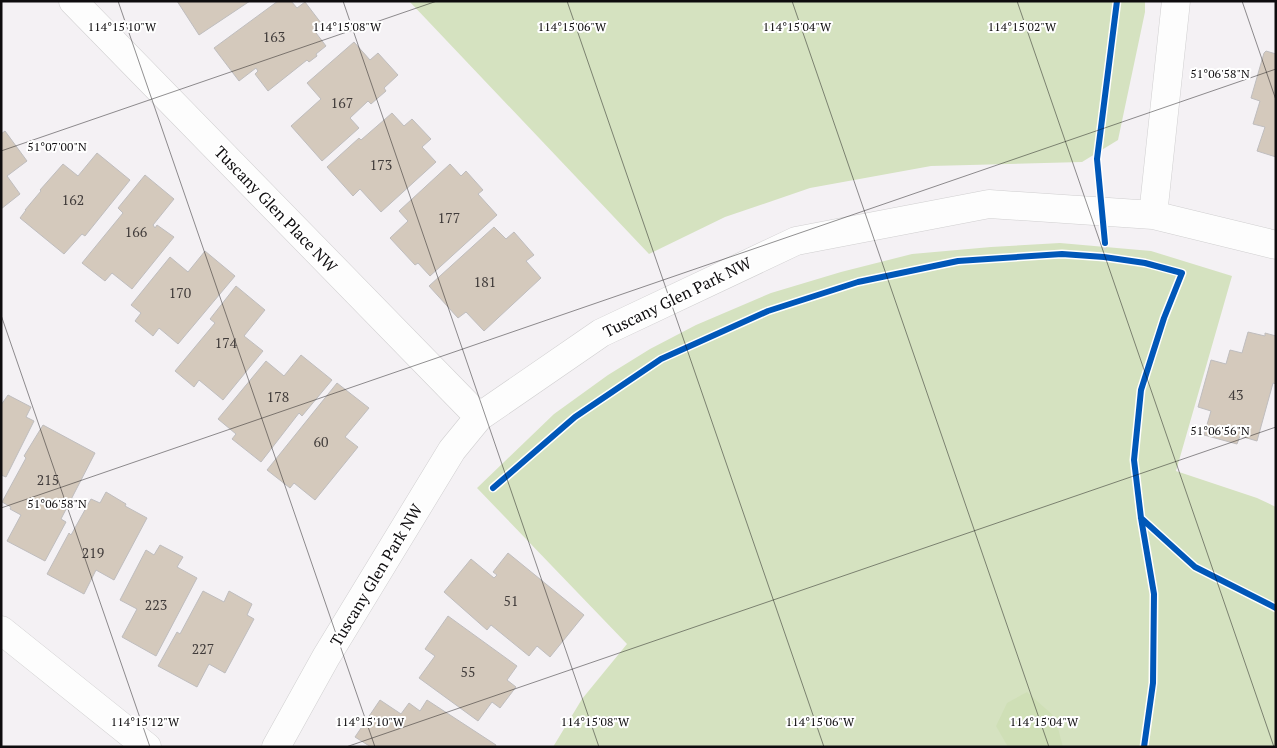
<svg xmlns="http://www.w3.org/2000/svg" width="1277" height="748" font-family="'PT Serif',serif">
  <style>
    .green { fill: #d5e2c0 }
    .forest { fill: #cfdfb6 }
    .building { fill: #d4c9bc; stroke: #bfbdbe }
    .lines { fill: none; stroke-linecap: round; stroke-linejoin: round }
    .minor-casing { stroke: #d0cfd0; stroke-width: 29 }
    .path { stroke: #d5d3d5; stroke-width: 3; stroke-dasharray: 4 4; stroke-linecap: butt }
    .minor { stroke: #fdfdfd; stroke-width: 28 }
    .cycleway-casing { stroke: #fff; stroke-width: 9 }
    .cycleway { stroke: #0057b8; stroke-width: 6 }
    .ticks { fill: none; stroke: #0e0c0e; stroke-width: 1; stroke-opacity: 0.45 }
    .labels { text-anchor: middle; stroke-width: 4; stroke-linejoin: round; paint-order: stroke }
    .number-label { font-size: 14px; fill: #403b3a }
    .street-label { font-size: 16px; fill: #0e0c0e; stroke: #fff }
    .ticks-label { font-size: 12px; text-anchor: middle; fill: #0e0c0e; stroke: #fff; stroke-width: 4; stroke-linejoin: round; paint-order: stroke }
  </style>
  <rect width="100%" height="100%" fill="#f4f1f4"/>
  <!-- green -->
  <path class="green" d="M 409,1 L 1145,1 L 1145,12 L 1118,140 L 1082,162 L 931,166 L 810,188 L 725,217 L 649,254 Z
    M 1060,243 L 1151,251 L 1232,276 L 1176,471 L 1257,498 L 1276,507 L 1276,747 L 553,747 L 582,699 L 627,644 L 477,488 L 554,414 L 608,375 L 650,349 L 696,325 L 771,293 L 841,272 L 912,254 L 991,247 Z"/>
  <!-- forest -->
  <path class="forest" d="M 1027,692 L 1055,717 L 1063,747 L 1008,747 L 996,726 L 1007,703 Z"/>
  <!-- building -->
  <path class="building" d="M 177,1 L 250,1 L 199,35 Z
    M 278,1 L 291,1 L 297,8 L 305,2 L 321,23 L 313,29 L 326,46 L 316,54 L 317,56 L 309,62 L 307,60 L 268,91 L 255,74 L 258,71 L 256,68 L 239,81 L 214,48 Z
    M 354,42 L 370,60 L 378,53 L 398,75 L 384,88 L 386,91 L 371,104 L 368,101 L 350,118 L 359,128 L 322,161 L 291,126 L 321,99 L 307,83 Z
    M 1266,51 L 1276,54 L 1276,157 L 1257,151 L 1265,127 L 1253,124 L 1260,101 L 1251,98 L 1264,53 Z
    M 392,113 L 404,126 L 412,119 L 431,139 L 422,147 L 436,162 L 381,212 L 360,189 L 353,196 L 327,167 L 359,138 L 361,140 Z
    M 5,131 L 27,161 L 7,176 L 20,194 L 1,209 L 1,134 Z
    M 97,153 L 130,180 L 85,236 L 82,234 L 64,254 L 20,218 L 26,210 L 25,210 L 41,191 L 40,190 L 63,164 L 78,176 Z
    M 450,164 L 461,176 L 466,171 L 483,190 L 478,194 L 497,215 L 430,276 L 418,263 L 415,265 L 390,238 L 408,221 L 399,211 Z
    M 145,175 L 174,199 L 153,225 L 155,228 L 157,225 L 174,237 L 132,289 L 112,273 L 105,281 L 82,263 L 123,213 L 118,208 Z
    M 494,227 L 506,239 L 514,232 L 534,255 L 526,261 L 541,278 L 484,331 L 466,312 L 458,318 L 429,286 Z
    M 205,251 L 235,276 L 178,344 L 159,328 L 153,336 L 135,321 L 141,313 L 131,305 L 170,257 L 188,272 Z
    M 236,286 L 265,310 L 244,336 L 263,351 L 223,400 L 199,380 L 194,387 L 175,371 L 215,323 L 210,319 Z
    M 1248,332 L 1265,336 L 1265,333 L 1276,336 L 1276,384 L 1273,383 L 1257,441 L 1240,436 L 1237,444 L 1204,435 L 1211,411 L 1198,407 L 1211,360 L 1226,364 L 1230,350 L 1242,353 Z
    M 301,355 L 332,380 L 302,416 L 299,413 L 261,462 L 232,439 L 236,434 L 218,419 L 266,361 L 284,376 Z
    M 337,383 L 369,408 L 345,437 L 358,447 L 315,500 L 294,483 L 290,488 L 267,470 Z
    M 8,395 L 31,407 L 26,417 L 34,421 L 6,477 L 1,475 L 1,405 Z
    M 43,425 L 95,453 L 61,519 L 66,522 L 45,561 L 7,541 L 21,515 L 10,509 L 11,507 L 2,502 L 26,458 L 24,456 Z
    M 106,492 L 126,504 L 125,506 L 147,518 L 114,580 L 96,570 L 84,594 L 47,574 L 69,533 L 71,535 L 91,499 L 100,503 Z
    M 160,545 L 183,557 L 177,567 L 197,578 L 156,656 L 122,637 L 137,609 L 120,600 L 146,550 L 154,555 Z
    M 508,553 L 584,615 L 550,657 L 537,646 L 529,656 L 491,625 L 487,630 L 444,592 L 471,559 L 494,578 L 497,575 L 493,572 Z
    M 203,591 L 224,602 L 229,591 L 252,604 L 247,615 L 254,619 L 225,673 L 209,664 L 197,687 L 158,666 L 177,632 L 180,634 Z
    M 448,616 L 517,666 L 507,680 L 516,687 L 500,708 L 492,702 L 478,721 L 419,678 L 435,656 L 425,649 Z
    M 380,700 L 401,714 L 409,703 L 420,711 L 427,700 L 496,745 L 495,747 L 371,747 L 355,737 Z"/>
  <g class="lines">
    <!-- minor casing -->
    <g class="minor-casing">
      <path id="minor" d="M 73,1 L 479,417
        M 1153,215 L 1176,1
        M 1,630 L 147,747
        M 276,747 L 326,657 L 452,450 L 479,417 L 601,333 L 796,241 L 989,204 L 1153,215 L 1276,245"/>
    </g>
    <!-- path -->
    <path class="path" d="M 1104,257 L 1105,244"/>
    <!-- minor -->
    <use href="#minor" class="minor"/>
    <!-- cycleway casing -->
    <g class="cycleway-casing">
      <path id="cycleway" d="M 1105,243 L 1097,159 L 1117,1
        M 493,488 L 575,417 L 661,359 L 768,311 L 858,282 L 958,261 L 1062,254 L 1104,257 L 1145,263 L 1182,273 L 1164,318 L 1141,390 L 1134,460 L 1141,518 L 1154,594 L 1153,683 L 1144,747
        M 1141,518 L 1195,567 L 1276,608"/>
    </g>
    <!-- cycleway -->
    <use href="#cycleway" class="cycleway"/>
  </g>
  <!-- ticks -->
  <path class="ticks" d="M 118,1 L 375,747M 343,1 L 599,747M 567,1 L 824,747M 792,1 L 1049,747M 1017,1 L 1274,747M 1242,1 L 1276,100M 1,151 L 437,1M 1,315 L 150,747M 1,508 L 1276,69M 346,747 L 1276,427"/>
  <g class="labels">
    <!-- number labels -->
    <g class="number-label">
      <text x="274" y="42">163</text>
      <text x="342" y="108">167</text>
      <text x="381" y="170">173</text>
      <text x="73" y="205">162</text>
      <text x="449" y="223">177</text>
      <text x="136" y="237">166</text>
      <text x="485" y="287">181</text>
      <text x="180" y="298">170</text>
      <text x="226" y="348">174</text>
      <text x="1236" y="400">43</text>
      <text x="278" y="402">178</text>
      <text x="321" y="447">60</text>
      <text x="48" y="485">215</text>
      <text x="93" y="558">219</text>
      <text x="511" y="606">51</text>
      <text x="156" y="610">223</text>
      <text x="203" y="654">227</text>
      <text x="468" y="677">55</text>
    </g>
    <!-- street labels -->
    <g class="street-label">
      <text transform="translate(276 209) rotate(46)" y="6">Tuscany Glen Place NW</text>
      <text transform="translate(677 297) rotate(-26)" y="6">Tuscany Glen Park NW</text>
      <text transform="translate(376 575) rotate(-59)" y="6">Tuscany Glen Park NW</text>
    </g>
  </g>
  <g class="ticks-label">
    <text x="122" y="31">114°15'10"W</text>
    <text x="347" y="31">114°15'08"W</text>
    <text x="572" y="31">114°15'06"W</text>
    <text x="797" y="31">114°15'04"W</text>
    <text x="1022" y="31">114°15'02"W</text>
    <text x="1220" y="78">51°06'58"N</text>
    <text x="57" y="151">51°07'00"N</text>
    <text x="1220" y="435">51°06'56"N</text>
    <text x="57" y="508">51°06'58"N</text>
    <text x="145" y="726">114°15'12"W</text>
    <text x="370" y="726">114°15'10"W</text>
    <text x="595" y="726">114°15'08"W</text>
    <text x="820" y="726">114°15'06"W</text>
    <text x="1044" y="726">114°15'04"W</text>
  </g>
  <!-- border -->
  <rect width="1277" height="748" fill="none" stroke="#0e0c0e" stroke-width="5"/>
</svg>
